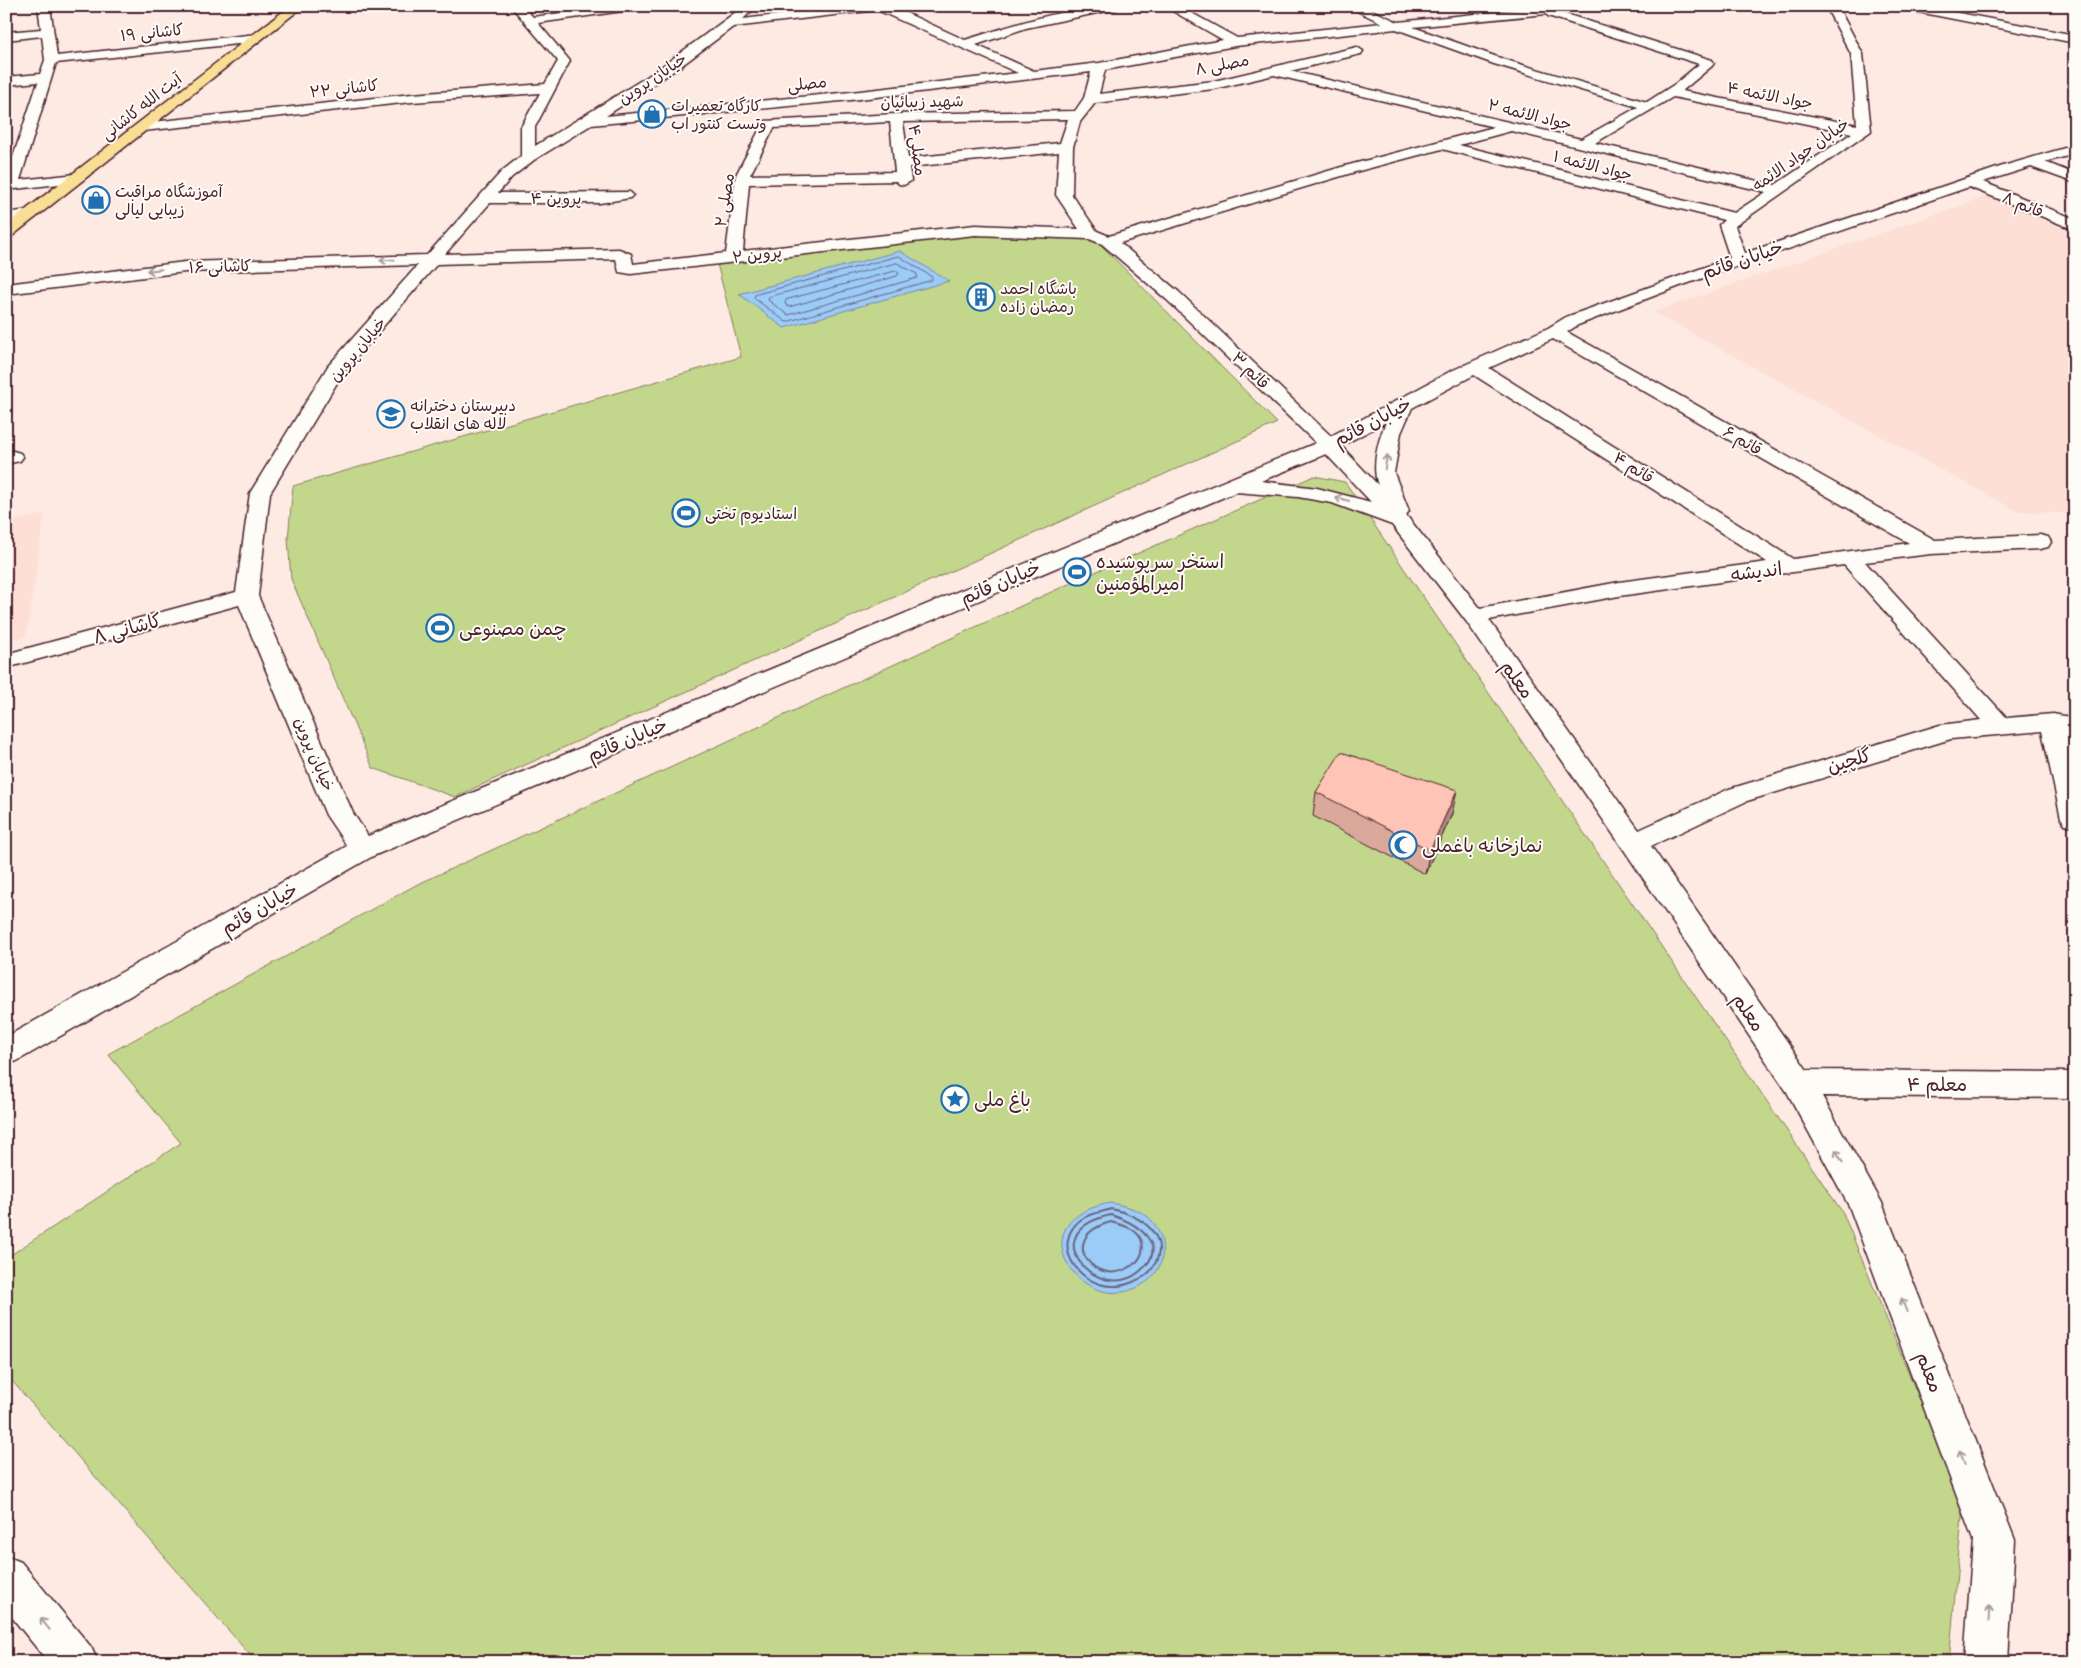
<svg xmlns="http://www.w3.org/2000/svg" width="2081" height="1668" font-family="'Gochi Hand','Playpen Sans Arabic',sans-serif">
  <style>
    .built { fill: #fddfd5 }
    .green { fill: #c3d78c; stroke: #867b5c }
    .water { fill: #9bcbf7; stroke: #7b86a5 }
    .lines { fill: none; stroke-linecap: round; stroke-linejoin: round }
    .shore-far1 { stroke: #6a647d; stroke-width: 1 }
    .shore { stroke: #6a647d; stroke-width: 2 }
    .minor-casing { stroke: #4a1f2b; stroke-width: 3 }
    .major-casing { stroke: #4a1f2b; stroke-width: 3 }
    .minor { fill: #fdfcf7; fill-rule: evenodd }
    .major { fill: #f9df96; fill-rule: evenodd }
    .wall { fill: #daa99c; stroke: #4a1f2b }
    .shaded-wall { fill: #b2897f; stroke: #4a1f2b }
    .building { fill: #fec4b5; stroke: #4a1f2b }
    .oneway { stroke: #ac999b }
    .labels { text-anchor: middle; stroke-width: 4; stroke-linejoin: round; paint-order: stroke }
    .far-street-label { font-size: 16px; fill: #4a1f2b; stroke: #fdfcf7 }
    .far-poi-label { font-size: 16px; fill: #4a1f2b; stroke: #fdfcf7; text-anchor: start }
    .street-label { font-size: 19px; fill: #4a1f2b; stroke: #fdfcf7 }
    .poi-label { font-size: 19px; fill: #4a1f2b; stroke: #fdfcf7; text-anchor: start }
  </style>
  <rect width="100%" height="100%" fill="#fdebe3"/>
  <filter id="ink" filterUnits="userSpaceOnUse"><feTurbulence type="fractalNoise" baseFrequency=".02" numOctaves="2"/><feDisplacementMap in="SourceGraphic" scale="10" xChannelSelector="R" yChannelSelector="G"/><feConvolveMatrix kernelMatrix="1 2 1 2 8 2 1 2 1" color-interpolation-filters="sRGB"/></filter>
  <g filter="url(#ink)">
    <!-- built -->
    <path class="built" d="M 1988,196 L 2075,234 L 2075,514 L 2017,511 L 1653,312 Z
      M 45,514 L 26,637 L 6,641 L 6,522 Z"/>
    <!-- green -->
    <path class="green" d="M 962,233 L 1091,235 L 1277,423 L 455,797 L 373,768 L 291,579 L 288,539 L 293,486 L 741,357 L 716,260 Z
      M 1314,476 L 1345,482 L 1843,1213 L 1963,1505 L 1949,1662 L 256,1662 L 6,1374 L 6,1258 L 181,1143 L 108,1054 L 416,885 L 1086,576 Z"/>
    <!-- water -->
    <path class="water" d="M 900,251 L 949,281 L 784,328 L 739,294 Z
      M 1111,1203 C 1124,1206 1136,1208 1147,1216 C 1166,1232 1169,1263 1149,1280 C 1088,1329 1009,1220 1111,1203 Z"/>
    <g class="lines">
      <!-- shore-far1 -->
      <path class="shore-far1" d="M 899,256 L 932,277 L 932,280 L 786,322 L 754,298 L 755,295 Z
        M 897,263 L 917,274 L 917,278 L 788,315 L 768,300 L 769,297 Z
        M 896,271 L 899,273 L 897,276 L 789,307 L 785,304 L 786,300 Z"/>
      <!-- shore -->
      <path class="shore" d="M 1111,1209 C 1139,1214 1174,1236 1152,1269 C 1147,1276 1141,1278 1133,1282 C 1086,1302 1042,1243 1085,1217 C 1093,1213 1103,1212 1111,1209 Z
        M 1111,1215 C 1137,1223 1172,1246 1139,1272 C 1099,1305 1031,1232 1111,1215 Z
        M 1111,1222 C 1118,1224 1127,1226 1133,1230 C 1146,1239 1146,1255 1133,1265 C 1097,1292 1053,1237 1111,1222 Z"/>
      <!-- minor casing -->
      <g class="minor-casing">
        <path id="minor" d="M 38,6 L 50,6 L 57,56 L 257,34 L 263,38 L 257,42 L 56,63 L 20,180 L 77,174 L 84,178 L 77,182 L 6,190 L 6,178 L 38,82 L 6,85 L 6,77 L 40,74 L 45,60 L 42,36 L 6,40 L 6,32 L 41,29 Z
          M 511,6 L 523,6 L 533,17 L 610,6 L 643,6 L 637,9 L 538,23 L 570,61 L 535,127 L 535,146 L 653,73 L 744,6 L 757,6 L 743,19 L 853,6 L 891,6 L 965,40 C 1016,24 1068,6 1122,6 L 1116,9 L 1026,28 L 976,45 L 1034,71 L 1099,63 L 1223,40 L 1164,6 L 1179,6 L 1237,38 L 1382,23 L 1347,6 L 1363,6 L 1398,22 L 1550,6 L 1592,6 L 1586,9 L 1559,12 L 1712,60 L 1714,63 L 1712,66 L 1682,91 L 1857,125 L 1851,54 L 1827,9 L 1828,6 L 1840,6 L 1839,9 L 1863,54 L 1871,131 L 1735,226 L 1745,253 L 2003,166 L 2075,145 L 2075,154 L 2045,162 L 2075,174 L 2075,183 L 2031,167 L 1983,182 L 2075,219 L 2075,230 L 1969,187 L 1680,286 L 1578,325 L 1567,332 L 1935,540 L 2040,535 L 2048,537 L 2051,542 L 2048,547 L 2040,549 L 1931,554 L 1865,562 L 2007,718 L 2053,714 L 2075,718 L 2075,734 L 2068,733 L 2075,760 L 2075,827 L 2065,824 L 2061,818 L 2042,731 L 1951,739 L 1747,801 L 1651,846 L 1807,1070 L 2075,1072 L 2075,1098 L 1822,1096 L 1882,1203 L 2015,1540 L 2008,1662 L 1964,1662 L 1973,1540 L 1849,1206 L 1787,1092 L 1624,850 L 1466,621 L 1395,529 L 1392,525 L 1332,503 L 1298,497 L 1236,492 L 373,856 L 17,1061 L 6,1064 L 6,1037 L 347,846 L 326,815 L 239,605 L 6,668 L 6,654 L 236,592 L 250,493 L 328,366 L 418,265 L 185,272 L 6,294 L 6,284 L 185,262 L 427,255 L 502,171 L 521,156 L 521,127 L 540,93 L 412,102 L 143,131 L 136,127 L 143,123 L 412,94 L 545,84 L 558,61 ZM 877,10 L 1018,73 L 851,92 L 606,116 L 681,66 L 733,27 ZM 1546,14 L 1548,16 L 1699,64 L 1675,84 L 1647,102 L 1503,59 L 1413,27 ZM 1396,29 L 1494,64 L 1638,107 L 1581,139 L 1290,71 L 1361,54 L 1363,51 L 1357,47 L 1214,81 L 1099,94 L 1105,70 L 1235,46 ZM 1091,72 L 1084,98 L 1075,111 L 896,114 L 764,121 L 736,175 L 726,253 L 633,264 L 631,254 L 619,249 L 445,254 L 490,203 L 600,203 L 630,198 L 633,195 L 630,192 L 498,193 L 512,177 L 534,160 L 591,125 L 851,100 ZM 1274,75 L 1494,127 L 1345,166 L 1109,236 L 1097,231 L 1072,195 L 1073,147 L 1080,122 L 1095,103 L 1214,89 ZM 1673,97 L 1852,133 L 1775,185 L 1595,143 ZM 1068,119 L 1060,143 L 908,158 L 903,122 ZM 890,122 L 895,172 L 750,175 L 774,128 ZM 1511,131 L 1766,192 L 1734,213 L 1459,145 ZM 1442,149 L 1724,220 L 1719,225 L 1730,258 L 1566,317 L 1548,328 L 1451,371 L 1331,436 L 1179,292 L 1120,243 L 1355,172 ZM 1059,152 L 1056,195 L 1079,229 L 975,225 L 743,251 L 749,184 L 896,181 L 899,184 L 904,185 L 911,181 L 909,167 ZM 975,235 L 1089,239 L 1102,244 L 1167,300 L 1316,443 L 368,836 L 353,813 L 258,596 L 270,493 L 343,373 L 437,264 L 616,259 L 619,272 L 631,274 ZM 1553,339 L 1909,543 L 1793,559 L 1489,368 ZM 1474,375 L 1767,562 L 1619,582 L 1480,608 L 1406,515 L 1409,511 L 1394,473 L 1401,433 L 1412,408 ZM 1386,422 C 1378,440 1371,466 1378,485 L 1341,446 ZM 1326,454 L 1371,502 L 1317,488 L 1261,481 ZM 1844,565 L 1981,720 L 1940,725 L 1729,789 L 1639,830 L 1489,620 L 1619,596 Z
          M 1897,6 L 1922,6 L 2075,35 L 2075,43 L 1903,9 Z
          M 29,210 L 35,212 L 37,215 L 35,218 L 6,223 L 6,213 Z
          M 13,451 L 20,453 L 23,457 L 20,461 L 6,464 L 6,452 Z
          M 6,1556 L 21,1562 L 91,1647 L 98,1662 L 48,1662 L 6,1610 Z"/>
      </g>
      <!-- major casing -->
      <g class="major-casing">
        <path id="major" d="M 290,6 L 304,6 L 12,236 L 6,238 L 6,225 Z"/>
      </g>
      <!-- minor -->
      <use href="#minor" class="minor"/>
      <!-- major -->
      <use href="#major" class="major"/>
    </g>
    <!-- wall -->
    <path class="wall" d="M 1316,792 L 1452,814 L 1425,874 L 1313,816 Z"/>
    <!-- shaded-wall -->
    <path class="shaded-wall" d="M 1457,790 L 1452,814 L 1425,874 L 1430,850 Z"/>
    <!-- building -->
    <path class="building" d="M 1341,752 L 1457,790 L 1430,850 L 1316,792 Z"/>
    <!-- one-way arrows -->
    <defs><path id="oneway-shaft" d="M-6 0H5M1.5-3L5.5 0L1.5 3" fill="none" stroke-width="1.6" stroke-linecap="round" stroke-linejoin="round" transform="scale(1.25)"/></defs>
    <g class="oneway">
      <use href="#oneway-shaft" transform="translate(387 260) rotate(178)"/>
      <use href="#oneway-shaft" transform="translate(154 270) rotate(174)"/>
      <use href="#oneway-shaft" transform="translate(1386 462) rotate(-80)"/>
      <use href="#oneway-shaft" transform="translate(1342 499) rotate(-164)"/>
      <use href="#oneway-shaft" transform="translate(1839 1156) rotate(-119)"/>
      <use href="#oneway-shaft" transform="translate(1904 1305) rotate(-111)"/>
      <use href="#oneway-shaft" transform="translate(1962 1457) rotate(-111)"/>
      <use href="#oneway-shaft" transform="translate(1989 1613) rotate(-86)"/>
      <use href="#oneway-shaft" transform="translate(45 1624) rotate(-129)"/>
    </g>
  </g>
  <!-- icons -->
  <defs>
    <g id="shop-ring" transform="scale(1.4375)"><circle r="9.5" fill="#fdfcf7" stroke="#1f6fb2" stroke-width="1.5"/><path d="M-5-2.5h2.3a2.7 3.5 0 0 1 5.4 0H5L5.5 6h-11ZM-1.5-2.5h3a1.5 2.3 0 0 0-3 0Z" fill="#1f6fb2"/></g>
    <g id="building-ring" transform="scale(1.4375)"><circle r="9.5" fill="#fdfcf7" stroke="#1f6fb2" stroke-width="1.5"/><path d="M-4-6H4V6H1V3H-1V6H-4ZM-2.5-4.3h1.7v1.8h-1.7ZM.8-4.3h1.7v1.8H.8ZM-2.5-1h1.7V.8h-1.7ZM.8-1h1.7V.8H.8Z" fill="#1f6fb2"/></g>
    <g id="school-ring" transform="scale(1.4375)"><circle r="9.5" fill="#fdfcf7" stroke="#1f6fb2" stroke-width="1.5"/><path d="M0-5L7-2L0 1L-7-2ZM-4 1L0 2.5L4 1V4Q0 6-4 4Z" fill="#1f6fb2"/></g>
    <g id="stadium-ring" transform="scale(1.4375)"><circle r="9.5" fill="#fdfcf7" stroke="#1f6fb2" stroke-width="1.5"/><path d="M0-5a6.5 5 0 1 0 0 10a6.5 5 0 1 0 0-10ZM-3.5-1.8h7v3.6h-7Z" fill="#1f6fb2"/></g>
    <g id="mosque-ring" transform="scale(1.4375)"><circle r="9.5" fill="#fdfcf7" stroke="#1f6fb2" stroke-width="1.5"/><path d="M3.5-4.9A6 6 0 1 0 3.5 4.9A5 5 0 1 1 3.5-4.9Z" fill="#1f6fb2"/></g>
    <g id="sight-ring" transform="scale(1.4375)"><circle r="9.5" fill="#fdfcf7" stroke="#1f6fb2" stroke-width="1.5"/><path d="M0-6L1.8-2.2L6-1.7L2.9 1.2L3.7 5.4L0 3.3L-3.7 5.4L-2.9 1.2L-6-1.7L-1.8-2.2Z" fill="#1f6fb2"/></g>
  </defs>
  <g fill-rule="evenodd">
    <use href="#shop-ring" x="652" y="114"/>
    <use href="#shop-ring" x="96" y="200"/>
    <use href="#building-ring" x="981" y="297"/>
    <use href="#school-ring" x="391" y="414"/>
    <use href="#stadium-ring" x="686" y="513"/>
    <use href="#stadium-ring" x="1077" y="572"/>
    <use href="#stadium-ring" x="440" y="628"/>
    <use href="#mosque-ring" x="1403" y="845"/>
    <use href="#sight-ring" x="955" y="1099"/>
  </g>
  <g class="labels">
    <!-- far-street labels -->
    <g class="far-street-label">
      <text transform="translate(152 32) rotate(-6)" y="6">کاشانی ۱۹</text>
      <text transform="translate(1222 64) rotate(-11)" y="6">مصلی ۸</text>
      <text transform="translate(652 78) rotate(-34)" y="6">خیابان پروین</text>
      <text transform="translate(807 83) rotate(-6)" y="6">مصلی</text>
      <text transform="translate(344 88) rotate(-6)" y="6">کاشانی ۲۲</text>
      <text transform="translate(1770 95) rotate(11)" y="6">جواد الائمه ۴</text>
      <text transform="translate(922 101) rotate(-1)" y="6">شهید زیبائیان</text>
      <text transform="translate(141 106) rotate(-38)" y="6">آیت الله کاشانی</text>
      <text transform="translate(1530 114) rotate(14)" y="6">جواد الائمه ۲</text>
      <text transform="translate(918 150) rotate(82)" y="6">مصلی۴</text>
      <text transform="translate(1800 154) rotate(-35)" y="6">خیابان جواد الائمه</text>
      <text transform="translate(1593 165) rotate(14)" y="6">جواد الائمه ۱</text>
      <text x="556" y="204">پروین ۴</text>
      <text transform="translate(724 200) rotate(-81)" y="6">مصلی ۲</text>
      <text transform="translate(2023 204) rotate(22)" y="6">قائم ۸</text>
      <text transform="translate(757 254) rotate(-7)" y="6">پروین ۲</text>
      <text transform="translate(220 266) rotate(-2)" y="6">کاشانی ۱۶</text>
      <text transform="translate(357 349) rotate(-50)" y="6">خیابان پروین</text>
      <text transform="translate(1251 370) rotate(44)" y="6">قائم ۳</text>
      <text transform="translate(1743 440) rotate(30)" y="6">قائم ۶</text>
      <text transform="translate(1634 467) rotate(32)" y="6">قائم ۴</text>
      <text transform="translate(315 754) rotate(67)" y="6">خیابان پروین</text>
    </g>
    <!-- far-poi labels -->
    <g class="far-poi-label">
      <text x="671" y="111">کارگاه تعمیرات<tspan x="671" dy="18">وتست کنتور اب</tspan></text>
      <text x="115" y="197">آموزشگاه مراقبت<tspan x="115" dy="18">زیبایی لیالی</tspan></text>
      <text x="1000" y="294">باشگاه احمد<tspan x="1000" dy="18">رمضان زاده</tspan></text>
      <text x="410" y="411">دبیرستان دخترانه<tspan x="410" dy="18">لاله های انقلاب</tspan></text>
      <text x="705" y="519">استادیوم تختی</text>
    </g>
    <!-- street labels -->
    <g class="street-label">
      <text transform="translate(1742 259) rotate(-19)" y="7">خیابان قائم</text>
      <text transform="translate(1372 421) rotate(-28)" y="7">خیابان قائم</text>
      <text transform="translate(1756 571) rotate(-7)" y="7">اندیشه</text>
      <text transform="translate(1000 582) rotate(-23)" y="7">خیابان قائم</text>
      <text transform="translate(127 628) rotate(-15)" y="7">کاشانی ۸</text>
      <text transform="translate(1518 679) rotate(55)" y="7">معلم</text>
      <text transform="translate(627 739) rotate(-23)" y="7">خیابان قائم</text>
      <text transform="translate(1849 760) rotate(-16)" y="7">گلچین</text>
      <text transform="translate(259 908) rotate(-30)" y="7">خیابان قائم</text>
      <text transform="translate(1749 1012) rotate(56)" y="7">معلم</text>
      <text x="1937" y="1091">معلم ۴</text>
      <text transform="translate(1930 1372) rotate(69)" y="7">معلم</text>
    </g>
    <!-- poi labels -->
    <g class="poi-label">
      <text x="1096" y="568">استخر سرپوشیده<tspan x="1096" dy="22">امیرالمؤمنین</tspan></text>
      <text x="459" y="635">چمن مصنوعی</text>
      <text x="1422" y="852">نمازخانه باغملی</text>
      <text x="974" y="1106">باغ ملی</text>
    </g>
  </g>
  <!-- margin -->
  <rect width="2081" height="1668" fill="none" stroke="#fdfcf7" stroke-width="25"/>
  <rect x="12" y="12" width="2056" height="1643" fill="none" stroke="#4a1f2b" stroke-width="2" filter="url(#ink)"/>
</svg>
